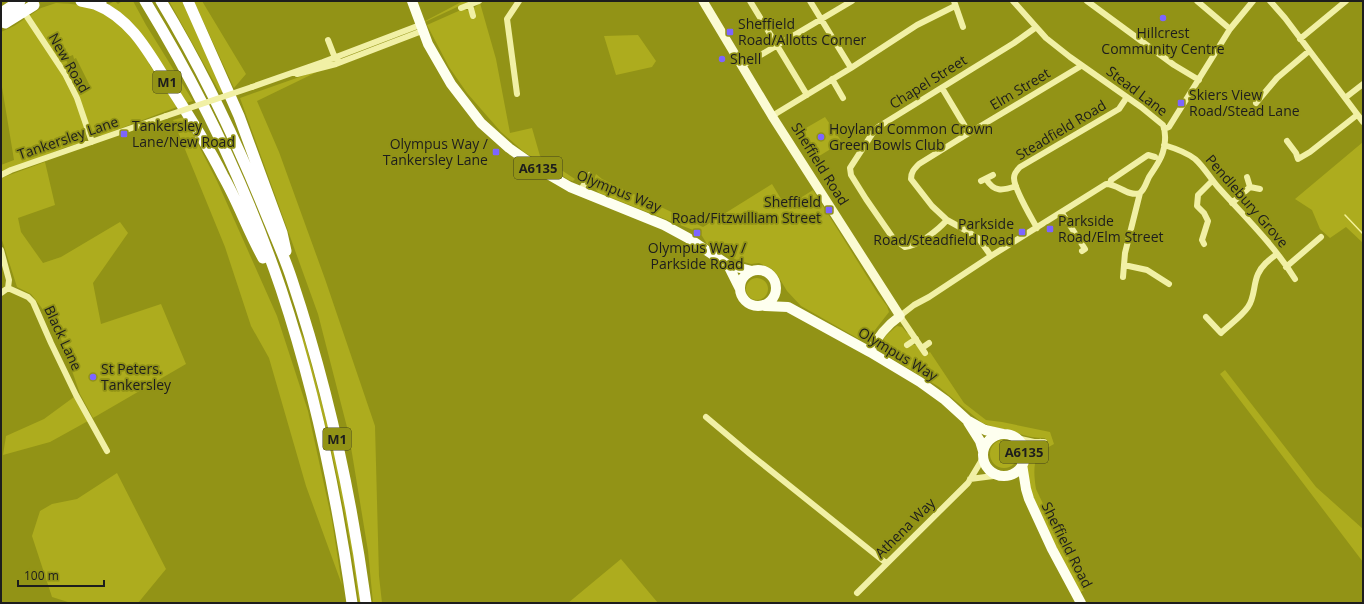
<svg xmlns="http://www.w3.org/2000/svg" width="1364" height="604" font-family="'Open Sans',sans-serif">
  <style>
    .green { fill: #adac1e; fill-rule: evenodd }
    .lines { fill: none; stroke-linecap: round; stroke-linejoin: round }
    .stream { stroke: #f4f297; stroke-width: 1.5 }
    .street { stroke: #f1f0a5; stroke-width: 6 }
    .secondary { stroke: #fbfbd3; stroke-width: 9 }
    .primary { stroke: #feffef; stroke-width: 10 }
    .highway { stroke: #fff; stroke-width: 11 }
    .street-bridge { stroke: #f1f0a5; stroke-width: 6 }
    .highway-bridge { stroke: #fff; stroke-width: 11 }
    .poi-dot { fill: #7d65ff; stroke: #929316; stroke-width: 1.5 }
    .labels { text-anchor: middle; stroke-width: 3.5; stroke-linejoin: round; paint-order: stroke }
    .shield { fill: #929316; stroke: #40401b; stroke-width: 1 }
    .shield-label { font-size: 13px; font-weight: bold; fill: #1d1d1d }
    .poi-label { font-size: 14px; fill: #1d1d1d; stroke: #929316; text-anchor: start }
    .street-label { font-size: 14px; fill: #1d1d1d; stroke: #929316 }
  </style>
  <rect width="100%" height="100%" fill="#929316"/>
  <!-- green -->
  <path class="green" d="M 115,1 L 118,4 L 122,1 L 133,1 L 146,25 L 193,101 L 186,103 L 105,6 Z
    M 169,1 L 184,1 L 224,91 L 220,93 Z
    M 191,1 L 202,1 L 246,74 L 234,88 L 197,8 Z
    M 463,1 L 470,1 L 412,28 Z
    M 56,3 C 73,4 91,5 107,13 C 123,21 137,44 149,58 L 149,64 L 177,107 L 103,135 C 96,136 93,134 90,128 L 85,129 L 86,137 L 81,143 L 66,147 L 1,173 L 1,165 L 14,160 L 1,81 L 1,32 L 14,26 L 41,8 ZM 73,55 L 74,59 L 76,58 L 90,86 L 81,90 L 65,58 Z
    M 480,3 L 496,59 L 510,133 L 532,128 L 540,156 L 575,179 L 573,181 L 569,180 L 524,152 L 501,132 L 467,93 L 449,67 L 427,25 L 463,9 L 470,11 Z
    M 638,35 L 656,61 L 652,67 L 616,75 L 604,36 Z
    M 325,68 L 257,101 L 279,152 L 325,279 L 375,426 L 379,576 L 382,603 L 373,603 L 368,551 L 349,435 L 318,314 L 240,98 Z
    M 184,117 L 217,181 L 277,316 L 308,411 L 332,521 L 342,585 L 306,486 L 269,358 L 251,326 L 225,247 L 173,120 Z
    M 825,117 L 842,142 L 816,158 L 799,132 Z
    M 1363,142 L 1363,243 L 1346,227 L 1330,238 L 1320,229 L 1312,210 L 1295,199 Z
    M 45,162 L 55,205 L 18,218 L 21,232 L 43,263 L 61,257 L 120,222 L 128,233 L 93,283 L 101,324 L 161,304 L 186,364 L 93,418 L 80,394 L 59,333 L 41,307 L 31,294 L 17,287 L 1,237 L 1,179 L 4,177 Z
    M 596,174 L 602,179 L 703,227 L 772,184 L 786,207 L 813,190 L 878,294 L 887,306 L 889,312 L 868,339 L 859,339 L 801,306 L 787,291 L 778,276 L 772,269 L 759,263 L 751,264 L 737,260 L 707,244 L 702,236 L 693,230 L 599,193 C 592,187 593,182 596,174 Z
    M746 289a11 11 0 1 1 22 0a11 11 0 1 1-22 0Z
    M 298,326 L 305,341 L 332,441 L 349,523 L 361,603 L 359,603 C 347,509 325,417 298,326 Z
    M 897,326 L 902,327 L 907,333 L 909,332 L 912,345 L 916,345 L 924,355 L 930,352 L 964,403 L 986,420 L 1002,422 L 1050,432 L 1054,444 L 1038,453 C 1033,465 1034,476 1036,489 L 1084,590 L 1079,593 L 1029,495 L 1026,468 L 1027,462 L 1035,450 L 1041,446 L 1047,445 L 1045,438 C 1034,438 1025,436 1015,432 C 1003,428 992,428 981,422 L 939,387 L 890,357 C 875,343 884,337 897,326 Z
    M 1225,370 L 1316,487 L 1363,529 L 1363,562 L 1220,374 Z
    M 74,397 L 88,421 L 50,442 L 3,455 L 6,436 L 44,419 Z
    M990 454a14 14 0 1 1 28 0a14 14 0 1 1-28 0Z
    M 117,473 L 166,569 L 138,603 L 71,603 L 52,597 L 32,536 L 40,511 L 52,504 L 77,499 Z
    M 621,559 L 658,603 L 568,603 Z"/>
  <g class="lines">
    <!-- stream -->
    <path class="stream" d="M 1345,215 L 1363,234"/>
    <!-- street -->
    <path class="street" d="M 750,1 L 807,95
      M 810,1 L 851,68
      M 954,1 L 963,27
      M 1013,1 L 1046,38 L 1070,57 L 1141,107 L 1163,125 C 1167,135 1165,151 1159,161 C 1156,167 1152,172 1149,177 C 1146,183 1145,189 1140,193 L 1125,253 L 1123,277
      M 1087,1 L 1174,65 L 1199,80
      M 1197,1 L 1230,29
      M 1270,1 L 1285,18 L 1363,122
      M 470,5 L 473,16
      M 461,8 L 479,1
      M 22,9 L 65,74 L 77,98 L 92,142
      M 1300,39 L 1346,1
      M 328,40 L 335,58 L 338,59
      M 742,66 L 852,1
      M 297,74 L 336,64 L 422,31
      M 832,79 L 843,98
      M 252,87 L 323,62 L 420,25
      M 942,88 L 969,133
      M 517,94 L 507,19 L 519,1
      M 1345,98 L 1363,84
      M 1256,103 L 1277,78 L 1309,51
      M 772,116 L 851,68 L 917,25 L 955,6
      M 1164,129 L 1169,127 L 1230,29 L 1253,1
      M 1287,141 L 1296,153 L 1298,159 L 1310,152 L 1357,115
      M 1164,145 C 1174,148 1186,152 1195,159 C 1204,167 1210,178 1218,187 C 1245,217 1274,245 1295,279
      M 1,175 L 11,170 L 166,116
      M 986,179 C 994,192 1002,191 1016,186
      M 981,181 L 993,175
      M 1110,184 L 1111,180 L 1148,155 L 1155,157
      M 1250,187 L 1260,189
      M 580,191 L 590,175
      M 1232,203 L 1250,187 L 1247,177
      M 1062,213 L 1085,249 L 1082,251
      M 947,220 C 938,230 918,246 905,247 L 893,238 L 866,199 L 851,175 L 850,168 L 874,131 L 878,127 L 1014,43 L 1035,28
      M 1037,228 C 1031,217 1014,189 1014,178 C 1014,173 1017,170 1020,167 L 1119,109 L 1127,97
      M 1204,244 L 1202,240 L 1208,221 L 1204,213 L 1197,206 L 1198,195 L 1212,181
      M 1,250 L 9,280 L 8,288
      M 991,256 L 979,239 L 967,231 L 947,220 L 932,206 L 911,179 C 911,172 914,169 919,164 L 969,133 L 1081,66
      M 1124,265 L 1147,270 L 1169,284
      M 1286,267 L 1321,237
      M 8,288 L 28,297 L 33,302 L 51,343 L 76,395 L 107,451
      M 1,293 L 8,288
      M 1206,317 L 1221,333 C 1229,325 1241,317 1248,307 C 1255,297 1253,285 1258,274 C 1262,265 1269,260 1277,254
      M 907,345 L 916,339
      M 922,348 L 929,343
      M 925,353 L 900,316 L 914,305 L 929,297 L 991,256 L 1106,184 C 1118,184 1128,197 1140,193
      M 706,417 L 750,454 L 886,563
      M 1016,438 L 1034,442 L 1044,442
      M 1024,458 L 1031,449 L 1040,442
      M 970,479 L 1001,475
      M 857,593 L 968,483 L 983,458"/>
    <!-- secondary -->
    <path class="secondary" d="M 703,1 L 772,116 L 900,316 C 886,326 877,337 870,352"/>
    <!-- primary -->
    <path class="primary" d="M 412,1 L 428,44 L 451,84 L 481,123 L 509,148 L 539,169 L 570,187 L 664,225 L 688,238 L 728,265 L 752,271
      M 728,265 L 740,289
      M740 288a18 18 0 1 1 36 0a18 18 0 1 1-36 0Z
      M 765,306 L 788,307 L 870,352 L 920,382 L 945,400 L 967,420 L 985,430 L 1003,434
      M 968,422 L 980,441 L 983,451
      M983 455a21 21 0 1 1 42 0a21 21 0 1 1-42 0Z
      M 1022,464 L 1026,489 L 1029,499 L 1052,549 L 1081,603"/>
    <!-- highway -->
    <path class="highway" d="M 81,1 L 95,4 L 101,3
      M 145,1 C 200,91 247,189 281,289 C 315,391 337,497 352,603
      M 161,1 C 202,69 236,140 266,214 C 275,236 285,258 292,280 C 327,385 351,493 366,603
      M 188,1 L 239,116 L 282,233 L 286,251
      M 95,4 C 131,18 149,53 169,85 C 188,114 207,144 223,176 C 238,202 248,231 263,258"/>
    <!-- street-bridge -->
    <path class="street-bridge" d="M 166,116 L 252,87"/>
    <!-- highway-bridge -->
    <path class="highway-bridge" d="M 1,13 L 20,1
      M 5,23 L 34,5"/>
  </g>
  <!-- markers -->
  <g class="poi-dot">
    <circle cx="1163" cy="18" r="4"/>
    <rect x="726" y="28" width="8" height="8" rx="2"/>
    <circle cx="722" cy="59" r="4"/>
    <rect x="1177" y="99" width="8" height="8" rx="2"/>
    <rect x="120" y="130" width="8" height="8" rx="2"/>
    <circle cx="821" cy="137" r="4"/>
    <rect x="492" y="148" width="8" height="8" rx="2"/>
    <rect x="825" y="206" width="8" height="8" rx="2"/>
    <rect x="1046" y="225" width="8" height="8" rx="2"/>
    <rect x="1018" y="228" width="8" height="8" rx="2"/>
    <rect x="693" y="229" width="8" height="8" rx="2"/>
    <circle cx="93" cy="377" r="4"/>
  </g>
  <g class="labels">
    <!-- shield labels -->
    <g class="shield">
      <rect x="153" y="71" width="28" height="22" rx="3"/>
      <rect x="514" y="157" width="48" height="22" rx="3"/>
      <rect x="323" y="428" width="28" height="22" rx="3"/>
      <rect x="1000" y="441" width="48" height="22" rx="3"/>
    </g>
    <g class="shield-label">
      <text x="167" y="87">M1</text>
      <text x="538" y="173">A6135</text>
      <text x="337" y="444">M1</text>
      <text x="1024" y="457">A6135</text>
    </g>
    <!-- poi labels -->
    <g class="poi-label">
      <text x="738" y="29">Sheffield<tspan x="738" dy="16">Road/Allotts Corner</tspan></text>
      <text x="1163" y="38" text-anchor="middle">Hillcrest<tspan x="1163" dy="16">Community Centre</tspan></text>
      <text x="730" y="64">Shell</text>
      <text x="1189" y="100">Skiers View<tspan x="1189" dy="16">Road/Stead Lane</tspan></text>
      <text x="132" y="131">Tankersley<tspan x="132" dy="16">Lane/New Road</tspan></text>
      <text x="829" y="134">Hoyland Common Crown<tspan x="829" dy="16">Green Bowls Club</tspan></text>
      <text x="488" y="149" text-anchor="end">Olympus Way /<tspan x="488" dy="16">Tankersley Lane</tspan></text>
      <text x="821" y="207" text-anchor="end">Sheffield<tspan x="821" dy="16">Road/Fitzwilliam Street</tspan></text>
      <text x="1058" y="226">Parkside<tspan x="1058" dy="16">Road/Elm Street</tspan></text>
      <text x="1014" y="229" text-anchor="end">Parkside<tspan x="1014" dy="16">Road/Steadfield Road</tspan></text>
      <text x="697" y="253" text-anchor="middle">Olympus Way /<tspan x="697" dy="16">Parkside Road</tspan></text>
      <text x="101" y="374">St Peters.<tspan x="101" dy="16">Tankersley</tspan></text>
    </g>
    <!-- street labels -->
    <g class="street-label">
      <text transform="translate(69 63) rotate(60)" y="5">New Road</text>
      <text transform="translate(928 82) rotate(-32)" y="5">Chapel Street</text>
      <text transform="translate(1020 89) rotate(-31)" y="5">Elm Street</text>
      <text transform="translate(1137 91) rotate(37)" y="5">Stead Lane</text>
      <text transform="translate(1061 130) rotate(-31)" y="5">Steadfield Road</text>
      <text transform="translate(68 138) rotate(-19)" y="5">Tankersley Lane</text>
      <text transform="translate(820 164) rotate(58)" y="5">Sheffield Road</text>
      <text transform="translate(619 191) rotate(22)" y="5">Olympus Way</text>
      <text transform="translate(1247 201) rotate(49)" y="5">Pendlebury Grove</text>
      <text transform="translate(63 338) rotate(65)" y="5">Black Lane</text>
      <text transform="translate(898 354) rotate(31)" y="5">Olympus Way</text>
      <text transform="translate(905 528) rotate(-45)" y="5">Athena Way</text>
      <text transform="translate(1067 545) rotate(63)" y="5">Sheffield Road</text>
    </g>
  </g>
  <!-- border -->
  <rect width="1364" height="604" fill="none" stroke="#1d1d1d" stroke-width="4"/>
  <!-- scale -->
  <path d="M18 580v6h86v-6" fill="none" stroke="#1d1d1d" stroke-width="2"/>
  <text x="24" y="580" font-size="12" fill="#1d1d1d" stroke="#929316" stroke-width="3" paint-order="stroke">100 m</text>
</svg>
